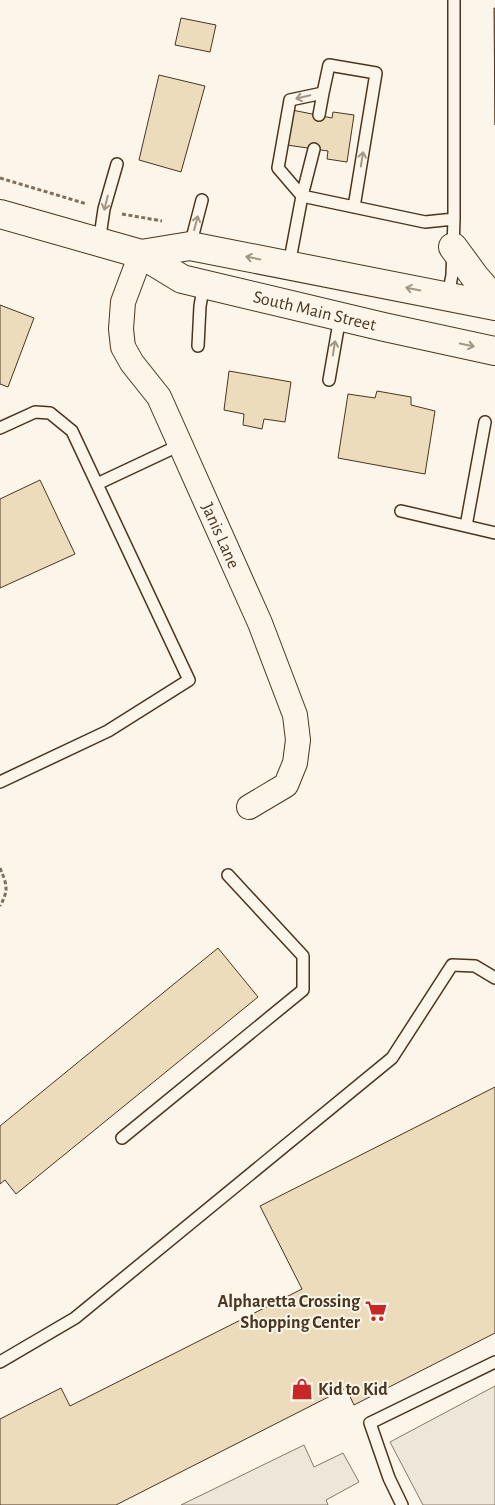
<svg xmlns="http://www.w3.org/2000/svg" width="495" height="1505" font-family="'Alegreya Sans',sans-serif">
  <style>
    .parking { fill: #ede7d9; stroke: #887966 }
    .building { fill: #ecdcbc; stroke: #4a3520 }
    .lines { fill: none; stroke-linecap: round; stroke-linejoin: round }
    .lane-casing { stroke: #4a3520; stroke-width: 14 }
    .street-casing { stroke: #4a3520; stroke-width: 26 }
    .highway-casing { stroke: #4a3520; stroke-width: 30 }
    .path { stroke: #7f6f5c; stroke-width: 3; stroke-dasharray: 4 2.5; stroke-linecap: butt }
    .lane { stroke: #fbf6e9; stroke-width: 11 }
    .street { stroke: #fbf6e9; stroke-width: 24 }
    .highway { stroke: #fbf6e9; stroke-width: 28 }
    .oneway { stroke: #a29684 }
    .labels { text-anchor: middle; stroke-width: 4; stroke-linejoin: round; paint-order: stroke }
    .street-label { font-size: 18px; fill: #4a3520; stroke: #fbf6e9 }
    .poi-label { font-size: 18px; font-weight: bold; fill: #4a3520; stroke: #fbf6e9; text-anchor: end }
  </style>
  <rect width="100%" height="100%" fill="#fbf6e9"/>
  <!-- parking -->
  <path class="parking" d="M 495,1386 L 495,1505 L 423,1505 L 390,1442 Z
    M 304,1445 L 314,1467 L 343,1453 L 359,1482 L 326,1500 L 328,1505 L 181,1505 Z"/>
  <!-- building -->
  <path class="building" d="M 494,8 L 495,8 L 495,125 Z
    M 181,18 L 216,25 L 210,52 L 175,45 Z
    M 159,75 L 205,86 L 181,172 L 139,160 Z
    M 292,110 L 332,118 L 333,112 L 354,115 L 347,162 L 327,159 L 328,151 L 287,145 Z
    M 0,305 L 34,318 L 8,387 L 0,384 Z
    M 229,371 L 291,382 L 285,422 L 264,419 L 262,429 L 243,425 L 244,414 L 224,410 Z
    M 377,391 L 411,397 L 411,405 L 435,411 L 425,474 L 338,458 L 348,394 L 375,398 Z
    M 40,480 L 75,554 L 0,588 L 0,499 Z
    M 218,948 L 258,997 L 16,1194 L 5,1180 L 0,1184 L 0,1126 Z
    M 495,1087 L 495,1333 L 354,1405 L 346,1388 L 116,1505 L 0,1505 L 0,1419 L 61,1388 L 70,1406 L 302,1289 L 260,1206 Z"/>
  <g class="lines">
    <!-- lane casing -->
    <g class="lane-casing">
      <path id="lane" d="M 319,115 L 323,93
        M 302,196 L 278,168 L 290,100 L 323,93 L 329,65 L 376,73 L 354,207
        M 302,196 L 314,149
        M 99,243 L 104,209 L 117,164
        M 190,246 L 202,200
        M 289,265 L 302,196 L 425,222 L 454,219
        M 448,296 L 452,275 L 454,219 L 454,0
        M 198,346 L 200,306 L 204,284
        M 329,380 L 340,317
        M 0,428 L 35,412 L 50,413 L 72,431 L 189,680 L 108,731 L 0,782
        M 97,484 L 180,445
        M 401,511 L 495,533
        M 466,526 L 485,422
        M 122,1138 L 303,990 L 303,956 L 228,875
        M 0,1362 L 75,1318 L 392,1058 L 452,965 L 475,966 L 495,978
        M 402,1505 L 389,1478 L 370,1423 L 495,1362"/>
    </g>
    <!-- street casing -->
    <g class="street-casing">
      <g id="street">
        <path id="s1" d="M 141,254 L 123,302 L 121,329 L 123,347 L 132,363 L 159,397 L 260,623 L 295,715 L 298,740 L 295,763 L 286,785 L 249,807"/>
      </g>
    </g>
    <!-- highway casing -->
    <g class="highway-casing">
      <g id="highway">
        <path id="s2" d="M 0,214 L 141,254 L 182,279 L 384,327 L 495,351"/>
        <path d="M 453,247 L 475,277 L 495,300"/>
        <path d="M 141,254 L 190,246 L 495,306"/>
      </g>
    </g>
    <!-- path -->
    <path class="path" d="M 0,178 L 87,204
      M 122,214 L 162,221
      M 0,868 C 7,885 9,890 0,906"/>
    <!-- lane -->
    <use href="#lane" class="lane"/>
    <!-- street -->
    <use href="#street" class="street"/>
    <!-- highway -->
    <use href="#highway" class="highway"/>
  </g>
  <!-- one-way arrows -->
  <defs><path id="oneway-shaft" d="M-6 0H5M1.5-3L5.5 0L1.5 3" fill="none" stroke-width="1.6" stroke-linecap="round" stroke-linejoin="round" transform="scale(1.25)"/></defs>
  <g class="oneway">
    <use href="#oneway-shaft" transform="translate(303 97) rotate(167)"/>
    <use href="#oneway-shaft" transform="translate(362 159) rotate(-81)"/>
    <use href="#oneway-shaft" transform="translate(106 203) rotate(104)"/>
    <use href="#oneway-shaft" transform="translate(196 223) rotate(-75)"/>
    <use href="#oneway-shaft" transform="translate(253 258) rotate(-169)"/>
    <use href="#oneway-shaft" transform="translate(413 289) rotate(-169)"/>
    <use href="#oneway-shaft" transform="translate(467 345) rotate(12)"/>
    <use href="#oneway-shaft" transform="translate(334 348) rotate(-81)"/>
  </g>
  <!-- icons -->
  <defs>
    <g id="supermarket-bare" transform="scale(1.725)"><path d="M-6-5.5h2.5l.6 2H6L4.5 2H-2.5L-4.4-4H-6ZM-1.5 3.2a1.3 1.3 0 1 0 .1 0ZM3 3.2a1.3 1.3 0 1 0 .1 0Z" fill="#c62828" stroke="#fbf6e9" stroke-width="2.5" paint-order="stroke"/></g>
    <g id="shop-bare" transform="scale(1.725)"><path d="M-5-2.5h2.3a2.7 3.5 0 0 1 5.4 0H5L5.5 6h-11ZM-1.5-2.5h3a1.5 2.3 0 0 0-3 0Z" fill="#c62828" stroke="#fbf6e9" stroke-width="2.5" paint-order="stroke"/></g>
  </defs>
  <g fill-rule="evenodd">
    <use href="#supermarket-bare" x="376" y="1311"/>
    <use href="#shop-bare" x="302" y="1389"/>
  </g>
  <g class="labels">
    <!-- street labels -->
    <g class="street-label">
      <text dy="6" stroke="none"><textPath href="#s2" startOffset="331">South Main Street</textPath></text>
      <text dy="6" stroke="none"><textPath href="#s1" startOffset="310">Janis Lane</textPath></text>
    </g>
    <!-- poi labels -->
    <g class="poi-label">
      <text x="360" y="1307">Alpharetta Crossing<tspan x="360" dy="21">Shopping Center</tspan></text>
      <text x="318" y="1395" text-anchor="start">Kid to Kid</text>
    </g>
  </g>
</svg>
